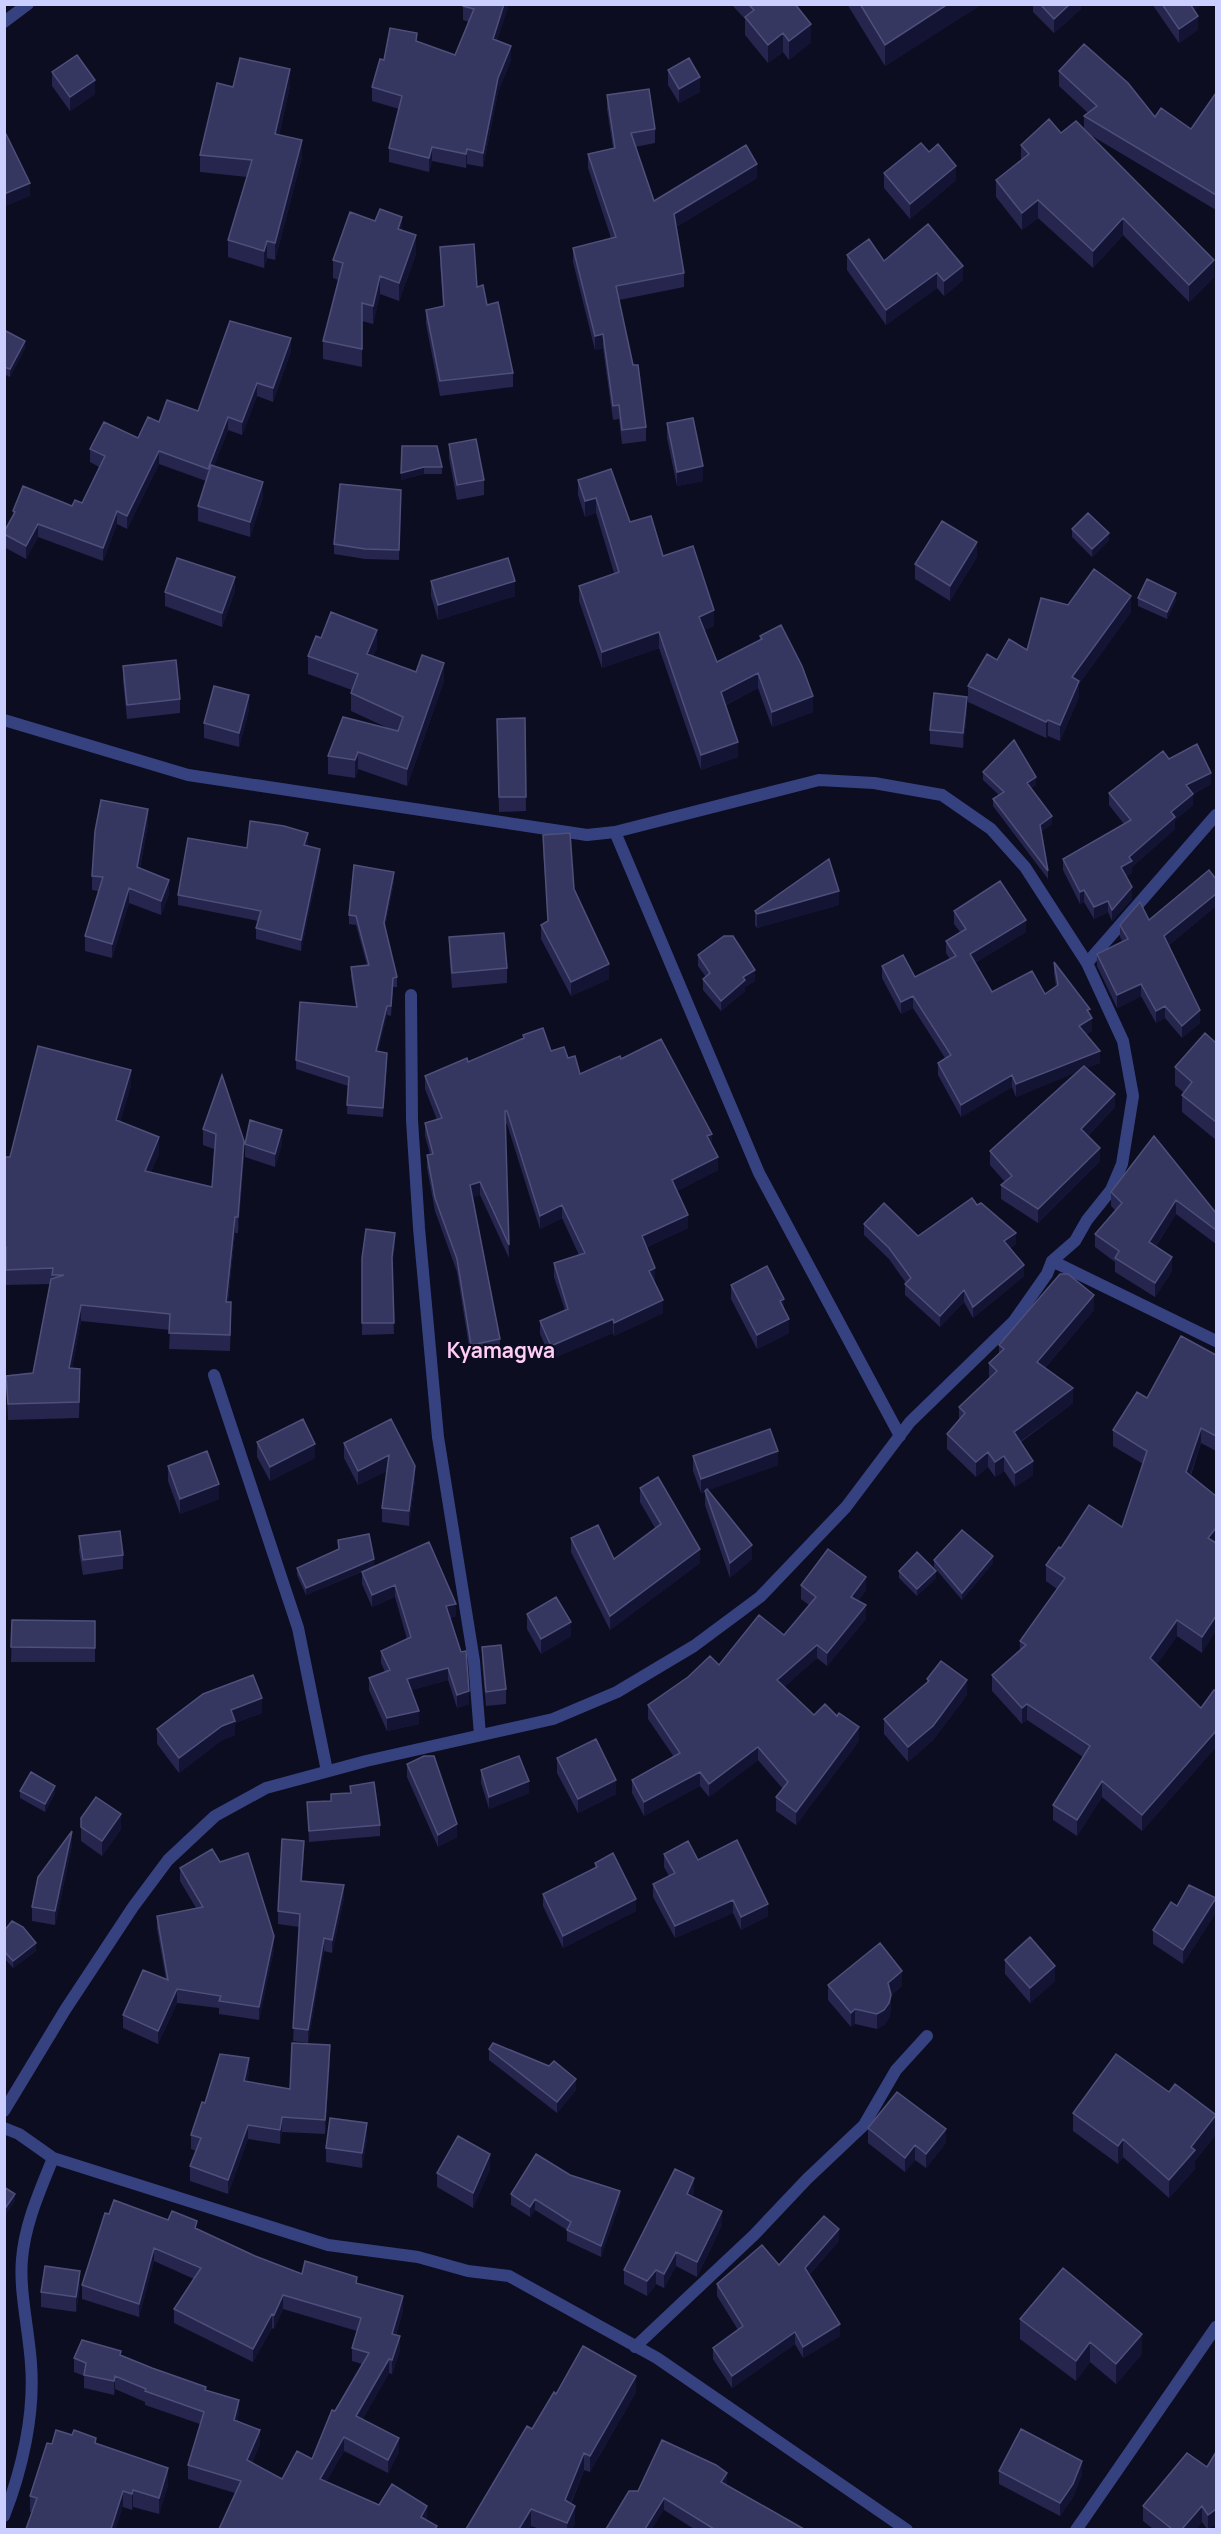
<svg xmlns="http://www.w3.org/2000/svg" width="1221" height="2534" font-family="Manrope,sans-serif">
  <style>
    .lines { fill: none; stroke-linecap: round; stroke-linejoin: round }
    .street { stroke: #364280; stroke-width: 12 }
    .wall { fill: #25254e }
    .shaded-wall { fill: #131434 }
    .building { fill: #363761; stroke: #4e4f7a; stroke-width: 1.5 }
    .labels { text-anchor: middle; stroke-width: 4.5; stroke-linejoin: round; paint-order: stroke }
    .quarter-label { font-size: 21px; font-weight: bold; fill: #ffcdf7; stroke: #0c0d20 }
  </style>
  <rect width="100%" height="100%" fill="#0c0d20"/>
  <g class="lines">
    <!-- street -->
    <path class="street" d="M 4,22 L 28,4
      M 4,720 L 188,775 L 587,835 L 615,832 L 819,780 L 874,783 L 942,795 L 991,829 L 1025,867 L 1087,963 L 1123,1041 L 1133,1096 L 1122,1164 L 1111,1190 L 1087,1220 L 1075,1241 L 1052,1261 L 1047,1274 L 1014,1321 L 910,1422 L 846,1507 L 760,1597 L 694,1646 L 617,1692 L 553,1719 L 366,1761 L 266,1788 L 215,1816 L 168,1860 L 133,1907 L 65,2010 L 4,2111
      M 615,832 L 759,1173 L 900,1436
      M 1087,963 L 1216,815
      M 411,995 L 412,1120 L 419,1228 L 438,1437 L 474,1661 L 480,1735
      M 1052,1261 L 1216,1341
      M 214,1375 L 298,1628 L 327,1771
      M 4,2128 L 19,2134 L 53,2158 L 328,2245 L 418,2257 L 468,2271 L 509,2276 L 657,2358 L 907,2530
      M 635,2347 L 754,2235 L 807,2179 L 864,2125 L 896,2070 L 927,2036
      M 4,2516 C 22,2470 35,2414 31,2364 C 29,2331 19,2291 22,2259 C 25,2223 40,2191 53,2158
      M 1076,2530 L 1216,2327"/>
  </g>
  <!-- wall -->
  <path class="wall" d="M 509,4 L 497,40 L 511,60 L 498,92 L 483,167 L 467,164 L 466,168 L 432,161 L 429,172 L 389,162 L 389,148 L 399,109 L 372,101 L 372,87 L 384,60 L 417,41 L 455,55 L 469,22 L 463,20 L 463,6 Z
    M 731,4 L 795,4 L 811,42 L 789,60 L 783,52 L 768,63 L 745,35 L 745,19 Z
    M 847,4 L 982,4 L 885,66 Z
    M 1033,4 L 1081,4 L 1081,9 L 1054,33 L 1033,12 Z
    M 1152,4 L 1203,4 L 1194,10 L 1198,30 L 1179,43 Z
    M 668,70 L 700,92 L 679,103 L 668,85 Z
    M 1059,71 L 1155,117 L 1191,129 L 1216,93 L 1216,210 L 1092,136 L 1214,277 L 1189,302 L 1123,235 L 1093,268 L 1038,218 L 1022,230 L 996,197 L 996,180 L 1021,160 L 1021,145 L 1061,133 L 1084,128 L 1084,116 L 1088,113 L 1059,86 Z
    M 52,72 L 95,94 L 70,111 L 52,86 Z
    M 290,86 L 279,135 L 302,157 L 275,260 L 267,258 L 264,268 L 228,257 L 228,240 L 247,177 L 200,172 L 200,155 L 233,87 Z
    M 607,95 L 655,129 L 655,143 L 635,147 L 654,201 L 757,178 L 676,227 L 684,273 L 684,287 L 619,300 L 646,427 L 646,441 L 622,444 L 619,419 L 613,420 L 603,348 L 595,350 L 573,262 L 573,248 L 611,238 L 588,168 L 588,154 L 613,148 L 607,109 Z
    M 929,152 L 956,180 L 910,219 L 884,188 L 884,173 Z
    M 402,231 L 416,254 L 399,301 L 380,294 L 373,324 L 362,321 L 362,367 L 323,359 L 323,341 L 338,280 L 333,278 L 333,260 Z
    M 440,247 L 477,287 L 487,305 L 513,373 L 513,387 L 440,396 L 426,324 L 426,310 L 443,306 L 440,261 Z
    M 847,255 L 884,261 L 963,280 L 944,296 L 937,288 L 886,325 L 847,270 Z
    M 4,330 L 25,348 L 10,377 L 4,374 Z
    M 291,351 L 273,402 L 257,396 L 242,435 L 228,430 L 214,466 L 263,497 L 250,537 L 198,521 L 198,506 L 206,481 L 159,464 L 127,529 L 117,524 L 103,561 L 38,537 L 26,559 L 4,547 L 4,532 L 13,517 L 13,511 L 72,506 L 82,503 L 99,467 L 90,462 L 90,449 L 138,438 L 159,422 L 198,411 Z
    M 667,423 L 703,481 L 677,486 L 667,438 Z
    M 449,444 L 484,480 L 484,495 L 457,500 L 449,458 Z
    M 402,446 L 442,467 L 442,474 L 424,474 L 401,480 Z
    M 578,480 L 630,522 L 663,556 L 714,626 L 704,630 L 717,662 L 760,640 L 760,636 L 813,712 L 772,727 L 758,688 L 726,705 L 738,757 L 701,770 L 659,648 L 602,668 L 579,601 L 579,586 L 614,573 L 596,513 L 585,517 L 578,495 Z
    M 401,490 L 399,560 L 365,559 L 334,554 L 334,544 Z
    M 1072,529 L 1109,540 L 1092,557 L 1072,537 Z
    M 977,557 L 950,601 L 915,579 L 915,564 Z
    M 431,581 L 515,596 L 438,620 L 431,596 Z
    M 235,591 L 222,627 L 165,606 L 165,592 Z
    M 1138,598 L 1176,600 L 1167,619 L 1138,606 Z
    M 1068,605 L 1131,612 L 1079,684 L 1079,697 L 1060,741 L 1048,736 L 1046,738 L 968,702 L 968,686 L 997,660 L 1027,650 Z
    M 321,638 L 377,648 L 373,656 L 444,681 L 407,786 L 358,769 L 355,778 L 328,774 L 328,756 L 390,729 L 351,711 L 351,693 L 352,690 L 308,674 L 308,656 Z
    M 123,666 L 180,699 L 180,713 L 127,719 L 123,681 Z
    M 249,710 L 239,747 L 204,738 L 204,723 Z
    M 967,711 L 963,748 L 930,744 L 930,730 Z
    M 525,718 L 526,811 L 499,812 L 497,733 Z
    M 1169,759 L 1211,784 L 1193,794 L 1193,805 L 1175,820 L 1175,829 L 1132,867 L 1132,873 L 1126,876 L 1132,899 L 1112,921 L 1108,912 L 1094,919 L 1084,902 L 1080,904 L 1063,870 L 1063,859 L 1124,824 L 1109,805 L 1109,793 Z
    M 983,772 L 1036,785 L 1031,788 L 1052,824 L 1041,832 L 1048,871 L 1048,879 L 993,806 L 993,799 L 999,795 L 983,780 Z
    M 148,824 L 140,868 L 169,894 L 161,915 L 129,903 L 112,958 L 85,951 L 85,936 L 98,891 L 92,890 L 92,876 Z
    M 543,835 L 609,979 L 571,996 L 541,939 L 541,925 L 548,922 L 543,849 Z
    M 308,844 L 307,846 L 320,860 L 301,951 L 256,939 L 256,928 L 258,921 L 178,905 L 178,895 L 247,848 Z
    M 1216,879 L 1216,906 L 1169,945 L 1200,1023 L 1182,1038 L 1165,1018 L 1156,1023 L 1141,996 L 1117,1008 L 1097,966 L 1097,954 L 1122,941 L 1120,937 L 1120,925 L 1149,920 Z
    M 394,882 L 385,927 L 397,977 L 397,987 L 393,987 L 391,1016 L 387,1015 L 378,1051 L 387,1062 L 383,1117 L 347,1114 L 348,1086 L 296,1069 L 296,1060 L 356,1007 L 351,977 L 351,967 L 367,965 L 356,925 L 349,924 L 349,915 Z
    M 839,905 L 757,928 L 755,925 L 755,911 Z
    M 954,911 L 1026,932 L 975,963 L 992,992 L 1045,994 L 1056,986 L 1054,974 L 1054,962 L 1090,1016 L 1092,1031 L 1086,1034 L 1100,1063 L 1086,1068 L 1115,1107 L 1088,1136 L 1100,1161 L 1038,1223 L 1001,1199 L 1001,1185 L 1005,1182 L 990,1165 L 990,1151 L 1078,1071 L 1016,1097 L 1012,1087 L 961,1117 L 938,1075 L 938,1063 L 945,1058 L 913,1008 L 901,1014 L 882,978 L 882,966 L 915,977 L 950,959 L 946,953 L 946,941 L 960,932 L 954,924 Z
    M 449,937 L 507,968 L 507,983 L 452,988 L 449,952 Z
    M 698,955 L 755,981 L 745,987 L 745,991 L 721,1011 L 703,990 L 703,979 L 706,977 L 698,966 Z
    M 523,1035 L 551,1051 L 568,1058 L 580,1074 L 621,1059 L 712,1145 L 718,1170 L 677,1191 L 688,1228 L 647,1247 L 655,1281 L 654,1282 L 663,1313 L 614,1336 L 613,1333 L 551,1359 L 540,1334 L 540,1321 L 565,1310 L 554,1277 L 554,1263 L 579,1255 L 562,1218 L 540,1229 L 507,1124 L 505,1124 L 509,1258 L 480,1195 L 473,1197 L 500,1339 L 500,1353 L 471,1359 L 457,1272 L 435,1211 L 427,1168 L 427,1155 L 430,1154 L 425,1136 L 425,1123 L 437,1120 L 425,1089 L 425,1076 L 468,1062 L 523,1039 Z
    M 1216,1043 L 1216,1140 L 1182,1112 L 1182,1095 L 1184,1093 L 1175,1085 L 1175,1067 Z
    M 222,1075 L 244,1157 L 238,1233 L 235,1233 L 228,1302 L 231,1318 L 230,1351 L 169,1349 L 170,1330 L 81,1321 L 72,1368 L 80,1384 L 79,1418 L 8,1420 L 6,1376 L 33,1373 L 50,1284 L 6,1285 L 6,1263 L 4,1263 L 4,1157 L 10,1157 L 131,1085 L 120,1122 L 159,1153 L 151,1172 L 212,1187 L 214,1149 L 203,1145 L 203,1129 Z
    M 1154,1136 L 1216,1213 L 1216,1244 L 1176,1214 L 1156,1246 L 1172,1271 L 1155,1297 L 1115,1272 L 1115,1262 L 1095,1247 L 1095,1234 L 1115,1210 L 1111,1206 L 1111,1192 Z
    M 245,1144 L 282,1144 L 275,1167 L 245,1157 Z
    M 977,1205 L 1016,1244 L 1010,1248 L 1024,1276 L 973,1318 L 964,1302 L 940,1327 L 905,1295 L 905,1284 L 906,1283 L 889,1259 L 864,1235 L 864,1224 L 918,1236 Z
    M 395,1244 L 392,1266 L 394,1334 L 362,1335 L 362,1258 Z
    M 731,1285 L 784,1308 L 789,1333 L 757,1349 L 731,1299 Z
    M 1094,1310 L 1045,1368 L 1073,1403 L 1021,1442 L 1033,1475 L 1015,1487 L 1004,1471 L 995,1477 L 988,1467 L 976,1477 L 947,1449 L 947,1434 L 959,1420 L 959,1407 L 989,1378 L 989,1363 L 999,1353 L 999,1345 Z
    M 1216,1355 L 1216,1451 L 1201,1443 L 1191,1475 L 1216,1496 L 1202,1653 L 1177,1636 L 1157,1664 L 1201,1708 L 1216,1691 L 1216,1747 L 1142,1831 L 1102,1797 L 1077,1836 L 1053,1820 L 1053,1805 L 1083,1757 L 1027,1720 L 1022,1724 L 992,1691 L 992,1675 L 1020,1650 L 1020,1641 L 1057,1589 L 1046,1581 L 1046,1565 L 1061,1548 L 1122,1527 L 1143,1464 L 1113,1446 L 1113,1430 L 1147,1398 Z
    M 257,1442 L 315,1458 L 270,1481 L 257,1457 Z
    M 344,1443 L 415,1480 L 409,1526 L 382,1522 L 382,1508 L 387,1471 L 358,1485 L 344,1458 Z
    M 693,1456 L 778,1465 L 708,1490 L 752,1559 L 730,1578 L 705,1505 L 705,1492 L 701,1493 L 693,1471 Z
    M 168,1466 L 219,1499 L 180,1514 L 168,1481 Z
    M 640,1488 L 700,1563 L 610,1630 L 571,1552 L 571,1538 L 614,1559 L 655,1528 L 640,1502 Z
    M 79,1536 L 123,1555 L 123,1569 L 83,1575 L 79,1551 Z
    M 338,1540 L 374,1566 L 456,1616 L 450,1618 L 469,1704 L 457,1708 L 448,1680 L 411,1690 L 419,1724 L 387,1731 L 369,1690 L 369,1678 L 385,1672 L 381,1663 L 381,1651 L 407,1639 L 395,1597 L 372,1607 L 362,1584 L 362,1572 L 373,1567 L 306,1595 L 297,1575 L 297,1568 L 338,1549 Z
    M 934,1560 L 993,1563 L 962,1600 L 934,1567 Z
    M 899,1571 L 936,1578 L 917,1596 L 899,1578 Z
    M 801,1585 L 866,1590 L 858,1601 L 866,1619 L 827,1666 L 817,1658 L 784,1687 L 814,1715 L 859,1741 L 796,1825 L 776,1811 L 776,1797 L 783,1789 L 758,1760 L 709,1797 L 700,1786 L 644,1816 L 632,1793 L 632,1780 L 674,1757 L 648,1719 L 648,1705 L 719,1665 L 784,1635 L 809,1605 L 801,1599 Z
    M 527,1614 L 571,1636 L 541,1654 L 527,1629 Z
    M 12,1620 L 95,1621 L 95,1662 L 11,1662 Z
    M 482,1647 L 506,1689 L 506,1704 L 486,1706 L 482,1662 Z
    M 927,1679 L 967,1695 L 933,1740 L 908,1762 L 884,1734 L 884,1719 L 927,1683 Z
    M 262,1713 L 235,1723 L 235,1735 L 222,1740 L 179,1773 L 157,1744 L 157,1729 Z
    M 557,1758 L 616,1794 L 578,1813 L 557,1773 Z
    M 407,1764 L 457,1837 L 438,1847 L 407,1777 Z
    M 481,1770 L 529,1793 L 489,1809 L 481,1783 Z
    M 350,1786 L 380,1825 L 380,1836 L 309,1842 L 307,1802 L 331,1801 L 350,1793 Z
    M 20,1791 L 55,1793 L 45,1812 L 20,1798 Z
    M 81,1818 L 121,1829 L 102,1856 L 81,1841 Z
    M 72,1845 L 55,1925 L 32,1921 L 32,1907 Z
    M 304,1854 L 302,1882 L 344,1898 L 332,1953 L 324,1951 L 308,2043 L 293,2041 L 299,1927 L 278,1924 L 278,1911 Z
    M 664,1854 L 698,1860 L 768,1916 L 741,1930 L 733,1913 L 675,1938 L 653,1897 L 653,1884 L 669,1876 L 664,1867 Z
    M 595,1863 L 636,1911 L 563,1948 L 543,1906 L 543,1894 L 595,1869 Z
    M 180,1868 L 274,1949 L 259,2020 L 219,2014 L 219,2008 L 177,2003 L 158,2044 L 123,2028 L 123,2015 L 166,1979 L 157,1929 L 157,1916 L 196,1908 L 180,1881 Z
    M 1177,1906 L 1216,1912 L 1183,1964 L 1153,1944 L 1153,1930 Z
    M 4,1931 L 36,1951 L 13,1968 L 4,1958 Z
    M 1005,1960 L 1055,1981 L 1030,2003 L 1005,1974 Z
    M 828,1985 L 902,1986 L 891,1995 L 891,2010 L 889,2018 L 884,2025 L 877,2029 L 855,2024 L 851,2027 L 828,2000 Z
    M 489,2049 L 549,2066 L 576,2090 L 557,2113 L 489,2060 Z
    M 330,2059 L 325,2134 L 282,2132 L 280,2144 L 248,2139 L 228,2194 L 190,2181 L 190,2166 L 196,2151 L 191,2149 L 191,2135 L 205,2103 L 249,2073 L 247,2082 L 290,2089 Z
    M 1073,2113 L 1216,2134 L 1195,2161 L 1195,2169 L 1169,2198 L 1123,2157 L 1118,2164 L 1073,2131 Z
    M 868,2128 L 946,2143 L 926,2168 L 915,2160 L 905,2172 L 868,2143 Z
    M 367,2138 L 362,2168 L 326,2162 L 326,2148 Z
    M 490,2169 L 473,2208 L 437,2187 L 437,2173 Z
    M 570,2175 L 620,2202 L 601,2257 L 567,2241 L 567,2230 L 535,2210 L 530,2217 L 511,2205 L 511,2194 Z
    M 694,2193 L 692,2196 L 722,2225 L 697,2277 L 676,2266 L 664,2288 L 656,2284 L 647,2296 L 624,2284 L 624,2270 Z
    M 109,2214 L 168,2220 L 197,2229 L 255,2256 L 302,2274 L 357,2284 L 403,2310 L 396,2335 L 400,2350 L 392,2374 L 389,2373 L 362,2420 L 399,2452 L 388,2473 L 344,2451 L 326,2482 L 379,2505 L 427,2520 L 437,2529 L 235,2493 L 188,2479 L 188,2465 L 200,2424 L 145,2405 L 145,2402 L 115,2389 L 114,2395 L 84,2388 L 84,2376 L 74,2372 L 74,2358 L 121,2356 L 206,2390 L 239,2413 L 237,2421 L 260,2444 L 252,2463 L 282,2479 L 312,2459 L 335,2411 L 362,2364 L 352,2361 L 352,2348 L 357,2331 L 283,2309 L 274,2329 L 272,2328 L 253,2362 L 174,2323 L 174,2309 L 194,2279 L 154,2261 L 139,2317 L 82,2299 L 82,2285 Z
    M 839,2241 L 809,2275 L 840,2336 L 803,2358 L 795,2344 L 732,2388 L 713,2359 L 713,2348 L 738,2330 L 717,2296 L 717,2284 L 779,2265 Z
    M 80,2286 L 76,2312 L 41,2307 L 41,2292 Z
    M 1020,2319 L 1142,2354 L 1116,2384 L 1090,2362 L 1076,2381 L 1020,2339 Z
    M 636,2392 L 590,2472 L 584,2470 L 571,2504 L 575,2523 L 572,2529 L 540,2529 L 531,2526 L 528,2529 L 466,2529 L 532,2429 L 556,2394 Z
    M 96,2443 L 168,2485 L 159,2514 L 133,2507 L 132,2510 L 123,2507 L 30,2512 L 30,2496 L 52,2444 Z
    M 1207,2467 L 1209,2529 L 1207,2529 L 1202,2522 L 1195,2529 L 1153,2529 L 1143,2521 L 1143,2506 Z
    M 999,2471 L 1082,2474 L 1073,2497 L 1060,2516 L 999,2484 Z
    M 727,2485 L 804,2529 L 694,2529 L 664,2510 L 638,2491 Z"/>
  <!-- shaded-wall -->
  <path class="shaded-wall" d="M 504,4 L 509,4 L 493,53 L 493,39 Z
    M 948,4 L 982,4 L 885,66 L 885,45 Z
    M 1070,4 L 1081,4 L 1081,9 L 1054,33 L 1054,19 Z
    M 1188,4 L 1203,4 L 1188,15 Z
    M 1198,16 L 1198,30 L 1179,43 L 1179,29 Z
    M 811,24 L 811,42 L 789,60 L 789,41 Z
    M 783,33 L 783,52 L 768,63 L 768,45 Z
    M 511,46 L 511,60 L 498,92 L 483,167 L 483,153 L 498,78 Z
    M 290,69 L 290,86 L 275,152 L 275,134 Z
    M 700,77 L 700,92 L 679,103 L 679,89 Z
    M 95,80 L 95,94 L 70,111 L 70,97 Z
    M 302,140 L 302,157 L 275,260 L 275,243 Z
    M 432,147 L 432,161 L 429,172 L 429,158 Z
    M 467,149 L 467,164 L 466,168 L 466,154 Z
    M 757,164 L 757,178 L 674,228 L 674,214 Z
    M 956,166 L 956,180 L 910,219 L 910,204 Z
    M 30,183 L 30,196 L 4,207 L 4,194 Z
    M 1038,200 L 1038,218 L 1022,230 L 1022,213 Z
    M 402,217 L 402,235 L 398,229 Z
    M 1123,218 L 1123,235 L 1093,268 L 1093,251 Z
    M 416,235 L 416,254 L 399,301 L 399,283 Z
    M 267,241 L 267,258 L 264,268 L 264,251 Z
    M 1214,260 L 1214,277 L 1189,302 L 1189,285 Z
    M 963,266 L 963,280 L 944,296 L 944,281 Z
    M 937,273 L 937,288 L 886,325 L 886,310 Z
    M 380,276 L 380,294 L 373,324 L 373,306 Z
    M 603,334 L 603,348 L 595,350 L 595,336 Z
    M 291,338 L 291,351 L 273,402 L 273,388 Z
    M 25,341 L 25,348 L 10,377 L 10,369 Z
    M 257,383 L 257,396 L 242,435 L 242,422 Z
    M 228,417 L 228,430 L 208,482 L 208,469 Z
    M 159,451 L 159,464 L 127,529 L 127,516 Z
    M 703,466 L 703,481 L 677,486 L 677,472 Z
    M 424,467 L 424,474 L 401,480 L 401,473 Z
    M 263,482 L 263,497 L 250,537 L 250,522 Z
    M 596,498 L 596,513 L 585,517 L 585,501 Z
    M 117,511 L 117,524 L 103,561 L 103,548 Z
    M 38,524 L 38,537 L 26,559 L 26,546 Z
    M 1109,533 L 1109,540 L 1092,557 L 1092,549 Z
    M 977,542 L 977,557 L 950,601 L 950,586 Z
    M 235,577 L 235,591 L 222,627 L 222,613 Z
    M 515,581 L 515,596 L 438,620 L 438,605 Z
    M 1176,593 L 1176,600 L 1167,619 L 1167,612 Z
    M 1131,596 L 1131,612 L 1079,684 L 1079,697 L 1060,741 L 1060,725 L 1072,677 Z
    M 714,610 L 714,626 L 699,633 L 699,617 Z
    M 377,630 L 377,648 L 367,672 L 367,654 Z
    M 659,632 L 659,648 L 602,668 L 602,652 Z
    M 444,663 L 444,681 L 407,786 L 407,769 Z
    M 758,673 L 758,688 L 721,707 L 721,692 Z
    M 249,695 L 249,710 L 239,747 L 239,733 Z
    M 813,696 L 813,712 L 772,727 L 772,712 Z
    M 967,697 L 967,711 L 963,748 L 963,733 Z
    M 1048,720 L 1048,736 L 1046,738 L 1046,722 Z
    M 738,742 L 738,757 L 701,770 L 701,755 Z
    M 358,752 L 358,769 L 355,778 L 355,760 Z
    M 1211,773 L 1211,784 L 1186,797 L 1186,785 Z
    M 1036,777 L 1036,785 L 1027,791 L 1027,783 Z
    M 1193,794 L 1193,805 L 1175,820 L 1175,829 L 1132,867 L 1132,873 L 1121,878 L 1121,867 L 1171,812 Z
    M 148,809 L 148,824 L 137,882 L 137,867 Z
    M 1052,816 L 1052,824 L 1040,833 L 1040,825 Z
    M 308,833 L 308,844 L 304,856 L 304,845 Z
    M 320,849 L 320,860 L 301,951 L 301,940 Z
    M 394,872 L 394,882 L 384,933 L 384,923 Z
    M 169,880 L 169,894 L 161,915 L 161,901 Z
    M 1132,887 L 1132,899 L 1112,921 L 1112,910 Z
    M 129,888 L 129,903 L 112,958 L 112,944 Z
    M 1084,890 L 1084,902 L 1080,904 L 1080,892 Z
    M 839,891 L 839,905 L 757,928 L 757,914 Z
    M 1216,894 L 1216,906 L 1164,949 L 1164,936 Z
    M 1108,901 L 1108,912 L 1094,919 L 1094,907 Z
    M 1026,920 L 1026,932 L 970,966 L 970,954 Z
    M 609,964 L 609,979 L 571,996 L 571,982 Z
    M 755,970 L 755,981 L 745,987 L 745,991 L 721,1011 L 721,1001 L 743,977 Z
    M 1141,984 L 1141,996 L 1117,1008 L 1117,995 Z
    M 913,996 L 913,1008 L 901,1014 L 901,1002 Z
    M 387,1006 L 387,1015 L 376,1061 L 376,1051 Z
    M 1165,1006 L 1165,1018 L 1156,1023 L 1156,1011 Z
    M 1090,1009 L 1090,1019 L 1092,1018 L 1092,1031 L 1079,1038 L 1079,1026 L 1087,1010 Z
    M 1200,1010 L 1200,1023 L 1182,1038 L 1182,1026 Z
    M 1100,1051 L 1100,1063 L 1016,1097 L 1016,1084 Z
    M 387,1053 L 387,1062 L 383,1117 L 383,1108 Z
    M 131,1070 L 131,1085 L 116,1136 L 116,1120 Z
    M 1012,1075 L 1012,1087 L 961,1117 L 961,1105 Z
    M 1115,1094 L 1115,1107 L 1081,1143 L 1081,1129 Z
    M 282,1130 L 282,1144 L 275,1167 L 275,1154 Z
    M 712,1134 L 712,1147 L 707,1136 Z
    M 159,1137 L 159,1153 L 145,1186 L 145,1171 Z
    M 244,1141 L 244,1157 L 238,1233 L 238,1217 Z
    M 1100,1148 L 1100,1161 L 1038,1223 L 1038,1209 Z
    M 718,1157 L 718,1170 L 672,1194 L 672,1180 Z
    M 480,1182 L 480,1195 L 470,1198 L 470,1185 Z
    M 1176,1200 L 1176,1214 L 1149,1256 L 1149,1242 Z
    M 562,1205 L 562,1218 L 540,1229 L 540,1216 Z
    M 688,1215 L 688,1228 L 642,1249 L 642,1236 Z
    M 235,1217 L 235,1233 L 226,1317 L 226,1302 Z
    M 395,1233 L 395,1244 L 392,1268 L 392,1257 Z
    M 1016,1233 L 1016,1244 L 1004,1253 L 1004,1241 Z
    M 1172,1257 L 1172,1271 L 1155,1297 L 1155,1283 Z
    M 1024,1265 L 1024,1276 L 973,1318 L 973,1307 Z
    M 655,1268 L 655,1281 L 649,1284 L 649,1271 Z
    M 964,1290 L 964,1302 L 940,1327 L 940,1316 Z
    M 1094,1295 L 1094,1310 L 1037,1377 L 1037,1362 Z
    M 784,1299 L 784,1313 L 780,1301 Z
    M 663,1300 L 663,1313 L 614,1336 L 614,1323 Z
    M 81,1305 L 81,1321 L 69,1384 L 69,1368 Z
    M 613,1319 L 613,1333 L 551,1359 L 551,1346 Z
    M 789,1319 L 789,1333 L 757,1349 L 757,1335 Z
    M 1073,1388 L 1073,1403 L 1014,1446 L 1014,1432 Z
    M 1201,1428 L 1201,1443 L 1186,1487 L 1186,1472 Z
    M 315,1444 L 315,1458 L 270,1481 L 270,1467 Z
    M 778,1451 L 778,1465 L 701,1493 L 701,1479 Z
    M 988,1452 L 988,1467 L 976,1477 L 976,1462 Z
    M 389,1455 L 389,1470 L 358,1485 L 358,1471 Z
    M 1004,1456 L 1004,1471 L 995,1477 L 995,1462 Z
    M 1033,1461 L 1033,1475 L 1015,1487 L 1015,1473 Z
    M 415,1466 L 415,1480 L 409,1526 L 409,1511 Z
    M 219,1484 L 219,1499 L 180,1514 L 180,1499 Z
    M 1216,1528 L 1216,1544 L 1208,1538 Z
    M 752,1545 L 752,1559 L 730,1578 L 730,1563 Z
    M 700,1549 L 700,1563 L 610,1630 L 610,1616 Z
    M 993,1556 L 993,1563 L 962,1600 L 962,1593 Z
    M 374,1559 L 374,1566 L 306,1595 L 306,1588 Z
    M 936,1571 L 936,1578 L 917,1596 L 917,1589 Z
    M 866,1577 L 866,1590 L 851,1611 L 851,1597 Z
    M 395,1585 L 395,1597 L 372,1607 L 372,1595 Z
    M 456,1604 L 456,1616 L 446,1619 L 446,1606 Z
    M 866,1605 L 866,1619 L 827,1666 L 827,1653 Z
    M 1216,1616 L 1216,1631 L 1202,1653 L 1202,1637 Z
    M 1177,1620 L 1177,1636 L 1150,1674 L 1150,1658 Z
    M 571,1622 L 571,1636 L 541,1654 L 541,1639 Z
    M 817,1645 L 817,1658 L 777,1694 L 777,1680 Z
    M 448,1668 L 448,1680 L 407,1691 L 407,1679 Z
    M 967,1680 L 967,1695 L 933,1740 L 908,1762 L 908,1747 Z
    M 469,1691 L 469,1704 L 457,1708 L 457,1695 Z
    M 262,1698 L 262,1713 L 235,1723 L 235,1735 L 222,1740 L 179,1773 L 179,1758 L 231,1710 Z
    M 1027,1704 L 1027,1720 L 1022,1724 L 1022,1708 Z
    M 419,1711 L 419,1724 L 387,1731 L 387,1718 Z
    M 859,1727 L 859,1741 L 796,1825 L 796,1812 Z
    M 1216,1731 L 1216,1747 L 1142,1831 L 1142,1815 Z
    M 758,1747 L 758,1760 L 709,1797 L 709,1784 Z
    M 700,1772 L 700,1786 L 644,1816 L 644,1802 Z
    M 616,1780 L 616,1794 L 578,1813 L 578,1799 Z
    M 529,1781 L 529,1793 L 489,1809 L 489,1797 Z
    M 1102,1781 L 1102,1797 L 1077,1836 L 1077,1820 Z
    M 55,1786 L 55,1793 L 45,1812 L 45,1804 Z
    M 121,1814 L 121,1829 L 102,1856 L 102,1841 Z
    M 457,1824 L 457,1837 L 438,1847 L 438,1835 Z
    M 72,1831 L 72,1845 L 55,1925 L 55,1911 Z
    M 304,1841 L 304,1854 L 301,1895 L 301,1881 Z
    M 344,1885 L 344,1898 L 332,1953 L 332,1940 Z
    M 1216,1898 L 1216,1912 L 1183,1964 L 1183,1950 Z
    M 636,1899 L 636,1911 L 563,1948 L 563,1936 Z
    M 733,1900 L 733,1913 L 675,1938 L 675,1926 Z
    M 768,1904 L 768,1916 L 741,1930 L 741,1917 Z
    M 274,1936 L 274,1949 L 259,2020 L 259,2007 Z
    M 324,1938 L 324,1951 L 308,2043 L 308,2030 Z
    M 36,1943 L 36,1951 L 13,1968 L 13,1961 Z
    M 1055,1966 L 1055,1981 L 1030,2003 L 1030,1988 Z
    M 902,1971 L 902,1986 L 888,1997 L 888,1983 Z
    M 177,1989 L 177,2003 L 158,2044 L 158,2031 Z
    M 891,1995 L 891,2010 L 889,2018 L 884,2025 L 877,2029 L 877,2014 Z
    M 855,2009 L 855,2024 L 851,2027 L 851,2013 Z
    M 330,2045 L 330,2059 L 325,2134 L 325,2120 Z
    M 249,2058 L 249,2073 L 244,2096 L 244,2081 Z
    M 576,2079 L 576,2090 L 557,2113 L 557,2102 Z
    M 1216,2115 L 1216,2134 L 1195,2161 L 1195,2169 L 1169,2198 L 1169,2180 L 1191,2147 Z
    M 282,2117 L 282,2132 L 280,2144 L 280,2130 Z
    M 367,2123 L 367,2138 L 362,2168 L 362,2153 Z
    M 248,2125 L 248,2139 L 228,2194 L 228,2180 Z
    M 946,2129 L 946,2143 L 926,2168 L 926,2154 Z
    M 1123,2139 L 1123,2157 L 1118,2164 L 1118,2146 Z
    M 915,2145 L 915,2160 L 905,2172 L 905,2158 Z
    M 490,2154 L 490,2169 L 473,2208 L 473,2193 Z
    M 694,2178 L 694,2193 L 687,2208 L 687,2194 Z
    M 620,2191 L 620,2202 L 601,2257 L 601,2246 Z
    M 15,2194 L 15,2201 L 4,2218 L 4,2210 Z
    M 535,2199 L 535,2210 L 530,2217 L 530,2207 Z
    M 722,2211 L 722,2225 L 697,2277 L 697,2262 Z
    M 839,2229 L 839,2241 L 805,2279 L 805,2268 Z
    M 154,2248 L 154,2261 L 139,2317 L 139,2304 Z
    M 676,2252 L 676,2266 L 664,2288 L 664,2274 Z
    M 656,2270 L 656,2284 L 647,2296 L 647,2281 Z
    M 80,2271 L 80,2286 L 76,2312 L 76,2297 Z
    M 283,2295 L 283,2309 L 274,2329 L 274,2315 Z
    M 403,2296 L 403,2310 L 392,2347 L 392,2334 Z
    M 272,2314 L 272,2328 L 253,2362 L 253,2349 Z
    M 840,2324 L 840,2336 L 803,2358 L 803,2347 Z
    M 795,2332 L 795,2344 L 732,2388 L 732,2376 Z
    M 1142,2334 L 1142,2354 L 1116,2384 L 1116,2364 Z
    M 400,2336 L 400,2350 L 392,2374 L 392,2360 Z
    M 1090,2342 L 1090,2362 L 1076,2381 L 1076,2361 Z
    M 389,2359 L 389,2373 L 356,2430 L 356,2416 Z
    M 115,2376 L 115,2389 L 114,2395 L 114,2381 Z
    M 636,2376 L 636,2392 L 590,2472 L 590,2456 Z
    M 239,2400 L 239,2413 L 234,2434 L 234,2420 Z
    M 260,2430 L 260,2444 L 247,2474 L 247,2460 Z
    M 344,2437 L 344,2451 L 320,2493 L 320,2479 Z
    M 399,2438 L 399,2452 L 388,2473 L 388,2460 Z
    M 584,2453 L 584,2470 L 565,2517 L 565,2500 Z
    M 1082,2461 L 1082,2474 L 1073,2497 L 1060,2516 L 1060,2503 Z
    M 168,2468 L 168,2485 L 159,2514 L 159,2498 Z
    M 727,2473 L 727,2486 L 721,2482 Z
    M 133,2490 L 133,2507 L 132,2510 L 132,2494 Z
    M 123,2491 L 123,2507 L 116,2529 L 111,2529 Z
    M 664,2498 L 664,2510 L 652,2529 L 645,2529 Z
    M 427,2506 L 427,2520 L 422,2529 L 421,2517 Z
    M 575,2506 L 575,2523 L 572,2529 L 567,2529 L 567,2523 Z
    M 1202,2506 L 1202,2522 L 1195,2529 L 1182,2529 Z
    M 531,2509 L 531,2526 L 528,2529 L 519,2529 Z
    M 1216,2509 L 1216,2525 L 1208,2529 L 1208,2515 Z"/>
  <!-- building -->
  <path class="building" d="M 464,4 L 504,4 L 493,39 L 511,46 L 498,78 L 483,153 L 467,149 L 466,154 L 432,147 L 429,158 L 389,148 L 402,96 L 372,87 L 380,59 L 384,60 L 390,28 L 417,33 L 416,41 L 455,55 L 474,9 L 463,6 Z
    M 748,4 L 795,4 L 811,24 L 789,41 L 783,33 L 768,45 L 745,17 L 754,10 Z
    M 860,4 L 948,4 L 885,45 Z
    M 1040,4 L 1070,4 L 1054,19 Z
    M 1162,4 L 1190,4 L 1198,16 L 1179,29 Z
    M 1084,44 L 1128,83 L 1155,117 L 1161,108 L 1191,129 L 1216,93 L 1216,195 L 1084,116 L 1097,106 L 1059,71 Z
    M 77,55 L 95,80 L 70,97 L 52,72 Z
    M 240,58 L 290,69 L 275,134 L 302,140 L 275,243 L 267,241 L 264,251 L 228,240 L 252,160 L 200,155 L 217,83 L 233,87 Z
    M 689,58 L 700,77 L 679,89 L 668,70 Z
    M 649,89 L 655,129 L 631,133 L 654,201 L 746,145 L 757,164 L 674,214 L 684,273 L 616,286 L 633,365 L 638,365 L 646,427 L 622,430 L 619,405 L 613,406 L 603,334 L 595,336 L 573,248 L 616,237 L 588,154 L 615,148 L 607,95 Z
    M 1049,119 L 1061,133 L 1076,121 L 1214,260 L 1189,285 L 1123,218 L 1093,251 L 1038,200 L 1022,213 L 996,180 L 1029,154 L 1021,145 Z
    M 4,130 L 30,183 L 4,194 Z
    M 921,143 L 929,152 L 938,144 L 956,166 L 910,204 L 884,173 Z
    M 380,209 L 402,217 L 398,229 L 416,235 L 399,283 L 380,276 L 373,306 L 362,303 L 362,349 L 323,341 L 343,263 L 333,260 L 350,212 L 375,221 Z
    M 928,224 L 963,266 L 944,281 L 937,273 L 886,310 L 847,255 L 869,239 L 884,261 Z
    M 474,244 L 477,287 L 483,285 L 487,305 L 498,302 L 513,373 L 440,381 L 426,310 L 444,306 L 440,247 Z
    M 230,321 L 291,338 L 273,388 L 257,383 L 242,422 L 228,417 L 208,469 L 159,451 L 127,516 L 117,511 L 103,548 L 38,524 L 26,546 L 4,534 L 4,532 L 15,512 L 13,511 L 23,486 L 72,506 L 75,500 L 82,503 L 105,456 L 90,449 L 104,422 L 138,438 L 148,417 L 159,422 L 167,400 L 198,411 Z
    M 4,330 L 25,341 L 10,369 L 4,367 Z
    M 693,418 L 703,466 L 677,472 L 667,423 Z
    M 476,439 L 484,480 L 457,485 L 449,444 Z
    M 402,446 L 437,446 L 442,467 L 424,467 L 401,473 Z
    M 211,465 L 263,482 L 250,522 L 198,506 Z
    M 611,469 L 630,522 L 651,516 L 663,556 L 693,546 L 714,610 L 699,617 L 717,662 L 762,639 L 760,636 L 781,625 L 802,666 L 813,696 L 772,712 L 758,673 L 721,692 L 738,742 L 701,755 L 659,632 L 602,652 L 579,586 L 619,572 L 596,498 L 585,501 L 578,480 Z
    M 340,484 L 401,490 L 399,550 L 365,549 L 334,544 Z
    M 1088,513 L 1109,533 L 1092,549 L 1072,529 Z
    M 942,521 L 977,542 L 950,586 L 915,564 Z
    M 177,558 L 235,577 L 222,613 L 165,592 Z
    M 508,558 L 515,581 L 438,605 L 431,581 Z
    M 1094,569 L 1131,596 L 1072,677 L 1079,681 L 1060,725 L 1048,720 L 1046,722 L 968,686 L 987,654 L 997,660 L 1009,639 L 1027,650 L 1041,598 L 1068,605 Z
    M 1147,579 L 1176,593 L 1167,612 L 1138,598 Z
    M 331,612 L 377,630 L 367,654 L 416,672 L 422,655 L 444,663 L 407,769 L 358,752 L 355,760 L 328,756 L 343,717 L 398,731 L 403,717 L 351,693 L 358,674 L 308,656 L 316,636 L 321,638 Z
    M 176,660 L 180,699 L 127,705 L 123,666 Z
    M 214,686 L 249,695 L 239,733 L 204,723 Z
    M 934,693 L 967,697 L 963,733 L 930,730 Z
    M 525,718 L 526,797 L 499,797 L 497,719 Z
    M 1014,740 L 1036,777 L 1027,783 L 1052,816 L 1040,825 L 1048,871 L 993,799 L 1004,792 L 983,772 Z
    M 1197,744 L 1211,773 L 1186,785 L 1193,794 L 1171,812 L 1175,817 L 1129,857 L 1132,861 L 1121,867 L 1132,887 L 1112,910 L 1108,901 L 1094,907 L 1084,890 L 1080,892 L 1063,859 L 1131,820 L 1109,793 L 1163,751 L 1169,759 Z
    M 101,800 L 148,809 L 137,867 L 169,880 L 161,901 L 129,888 L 112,944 L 85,936 L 103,877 L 92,876 L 95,831 Z
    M 250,821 L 284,826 L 308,833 L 304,845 L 320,849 L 301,940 L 256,928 L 261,911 L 178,895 L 188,838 L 247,848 Z
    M 570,833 L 574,889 L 609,964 L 571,982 L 541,925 L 548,921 L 543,835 Z
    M 829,859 L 839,891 L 757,914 L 755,911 Z
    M 354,865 L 394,872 L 384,923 L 397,977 L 393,978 L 391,1006 L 387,1006 L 376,1051 L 387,1053 L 383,1108 L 347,1105 L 349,1077 L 296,1060 L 300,1002 L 357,1007 L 351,967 L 369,965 L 356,916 L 349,915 Z
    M 1209,870 L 1216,879 L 1216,894 L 1164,936 L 1200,1010 L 1182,1026 L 1165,1006 L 1156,1011 L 1141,984 L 1117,995 L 1097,954 L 1128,939 L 1120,925 L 1140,902 L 1149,920 Z
    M 1000,881 L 1026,920 L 970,954 L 992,992 L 1032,971 L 1045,994 L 1058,985 L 1054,962 L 1090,1009 L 1087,1010 L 1092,1018 L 1079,1026 L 1100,1051 L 1016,1084 L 1012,1075 L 961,1105 L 938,1063 L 951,1055 L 913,996 L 901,1002 L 882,966 L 903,955 L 915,977 L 956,956 L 946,941 L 966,929 L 954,911 Z
    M 504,933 L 507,968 L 452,973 L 449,937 Z
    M 724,936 L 733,936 L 755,970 L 743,977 L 745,980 L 721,1001 L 703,979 L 710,973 L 698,955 Z
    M 543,1028 L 551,1051 L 564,1047 L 568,1058 L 575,1056 L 580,1074 L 620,1056 L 621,1059 L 661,1039 L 712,1134 L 707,1136 L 718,1157 L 672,1180 L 688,1215 L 642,1236 L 655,1268 L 649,1271 L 663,1300 L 614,1323 L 613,1319 L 551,1346 L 540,1321 L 568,1309 L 554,1263 L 585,1253 L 562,1205 L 540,1216 L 507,1111 L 505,1111 L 509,1245 L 480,1182 L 470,1185 L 500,1339 L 471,1345 L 457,1259 L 435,1198 L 427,1155 L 433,1154 L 425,1123 L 442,1118 L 425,1076 L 467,1058 L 468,1062 L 524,1038 L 523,1035 Z
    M 1205,1033 L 1216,1043 L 1216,1122 L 1182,1095 L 1192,1082 L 1175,1067 Z
    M 38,1046 L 131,1070 L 116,1120 L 159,1137 L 145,1171 L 212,1187 L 216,1134 L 203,1129 L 222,1075 L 244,1141 L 238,1217 L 235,1217 L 226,1302 L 231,1302 L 230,1335 L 169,1333 L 170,1314 L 81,1305 L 69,1368 L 80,1369 L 79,1402 L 8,1404 L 6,1376 L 33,1373 L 51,1279 L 64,1275 L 52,1275 L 53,1268 L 6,1270 L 6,1247 L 4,1247 L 4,1157 L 10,1157 Z
    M 1084,1066 L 1115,1094 L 1081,1129 L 1100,1148 L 1038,1209 L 1001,1185 L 1012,1176 L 990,1151 Z
    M 250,1120 L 282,1130 L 275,1154 L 245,1144 Z
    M 1154,1136 L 1216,1213 L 1216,1230 L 1176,1200 L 1149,1242 L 1172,1257 L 1155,1283 L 1115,1258 L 1119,1251 L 1095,1234 L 1122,1203 L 1111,1192 Z
    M 972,1198 L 977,1205 L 981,1203 L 1016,1233 L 1004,1241 L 1024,1265 L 973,1307 L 964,1290 L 940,1316 L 905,1284 L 911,1278 L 889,1248 L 864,1224 L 884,1203 L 918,1236 Z
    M 366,1229 L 395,1233 L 392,1257 L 394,1323 L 362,1323 L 362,1258 Z
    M 767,1266 L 784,1299 L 780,1301 L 789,1319 L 757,1335 L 731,1285 Z
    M 1060,1274 L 1068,1274 L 1094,1295 L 1037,1362 L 1073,1388 L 1014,1432 L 1033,1461 L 1015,1473 L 1004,1456 L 995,1462 L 988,1452 L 976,1462 L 947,1434 L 965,1413 L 959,1407 L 997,1371 L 989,1363 L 1004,1349 L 999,1345 Z
    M 1181,1336 L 1216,1355 L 1216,1436 L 1201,1428 L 1186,1472 L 1216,1496 L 1216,1528 L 1208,1538 L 1216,1543 L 1216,1616 L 1202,1637 L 1177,1620 L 1150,1658 L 1201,1708 L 1214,1690 L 1216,1691 L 1216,1731 L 1142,1815 L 1102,1781 L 1077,1820 L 1053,1805 L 1090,1746 L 1027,1704 L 1022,1708 L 992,1675 L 1026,1645 L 1020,1641 L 1065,1578 L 1046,1565 L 1059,1547 L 1061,1548 L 1089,1505 L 1122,1527 L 1147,1451 L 1113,1430 L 1137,1392 L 1147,1398 Z
    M 303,1419 L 315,1444 L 270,1467 L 257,1442 Z
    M 391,1419 L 415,1466 L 409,1511 L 382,1508 L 389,1455 L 358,1471 L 344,1443 Z
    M 770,1429 L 778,1451 L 701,1479 L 693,1456 Z
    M 207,1451 L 219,1484 L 180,1499 L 168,1466 Z
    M 658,1477 L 700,1549 L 610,1616 L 571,1538 L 598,1525 L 614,1559 L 661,1524 L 640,1488 Z
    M 707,1489 L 752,1545 L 730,1563 L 705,1491 Z
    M 962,1530 L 993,1556 L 962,1593 L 934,1560 Z
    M 120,1531 L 123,1555 L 83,1560 L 79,1536 Z
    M 369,1534 L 374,1559 L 306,1588 L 297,1568 L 339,1549 L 338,1540 Z
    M 429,1542 L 456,1604 L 446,1606 L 461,1652 L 466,1651 L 469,1691 L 457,1695 L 448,1668 L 407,1679 L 419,1711 L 387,1718 L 369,1678 L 390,1670 L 381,1651 L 411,1637 L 395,1585 L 372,1595 L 362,1572 Z
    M 828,1549 L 866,1577 L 851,1597 L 866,1605 L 827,1653 L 817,1645 L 777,1680 L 814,1715 L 825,1704 L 837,1716 L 839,1713 L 859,1727 L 796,1812 L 776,1797 L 788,1782 L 758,1747 L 709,1784 L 700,1772 L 644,1802 L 632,1780 L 680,1753 L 648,1705 L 688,1677 L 710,1656 L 719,1665 L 759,1615 L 784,1635 L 816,1597 L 801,1585 Z
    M 917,1552 L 936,1571 L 917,1589 L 899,1571 Z
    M 556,1597 L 571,1622 L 541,1639 L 527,1614 Z
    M 12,1620 L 95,1621 L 95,1648 L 11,1647 Z
    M 501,1645 L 506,1689 L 486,1692 L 482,1647 Z
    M 941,1661 L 967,1680 L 933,1726 L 908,1747 L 884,1719 L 929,1681 L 927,1679 Z
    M 253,1675 L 262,1698 L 231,1710 L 235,1721 L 222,1726 L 179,1758 L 157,1729 L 203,1694 Z
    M 596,1739 L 616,1780 L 578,1799 L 557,1758 Z
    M 424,1756 L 434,1756 L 457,1824 L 438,1835 L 407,1764 Z
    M 519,1756 L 529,1781 L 489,1797 L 481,1770 Z
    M 31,1772 L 55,1786 L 45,1804 L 20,1791 Z
    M 374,1782 L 380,1825 L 309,1831 L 307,1802 L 331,1801 L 331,1794 L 351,1793 L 350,1786 Z
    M 96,1797 L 121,1814 L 102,1841 L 81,1827 L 81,1818 Z
    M 72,1831 L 55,1911 L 32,1907 L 38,1877 Z
    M 282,1839 L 304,1841 L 301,1881 L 344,1885 L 332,1940 L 324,1938 L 308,2030 L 293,2028 L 300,1914 L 278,1911 Z
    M 737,1840 L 768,1904 L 741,1917 L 733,1900 L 675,1926 L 653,1884 L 675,1873 L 664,1854 L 688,1841 L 698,1860 Z
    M 212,1849 L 220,1862 L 248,1853 L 274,1936 L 259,2007 L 219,2001 L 221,1996 L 177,1989 L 158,2031 L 123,2015 L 143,1970 L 168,1980 L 157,1916 L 203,1907 L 180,1868 Z
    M 613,1853 L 636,1899 L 563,1936 L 543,1894 L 597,1867 L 595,1863 Z
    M 1189,1885 L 1216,1898 L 1183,1950 L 1153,1930 L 1171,1902 L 1177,1906 Z
    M 12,1921 L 23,1927 L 36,1943 L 13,1961 L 4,1951 L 4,1931 Z
    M 1030,1937 L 1055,1966 L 1030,1988 L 1005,1960 Z
    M 880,1943 L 902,1971 L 888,1983 L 891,1995 L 889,2003 L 884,2010 L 877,2014 L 855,2009 L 851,2013 L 828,1985 Z
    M 292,2043 L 330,2045 L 325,2120 L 282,2117 L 280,2130 L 248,2125 L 228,2180 L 190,2166 L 201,2138 L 191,2135 L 202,2102 L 205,2103 L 220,2054 L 249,2058 L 244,2081 L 290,2089 Z
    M 493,2043 L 549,2066 L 554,2061 L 576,2079 L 557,2102 L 489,2049 Z
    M 1116,2054 L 1169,2092 L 1175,2084 L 1216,2115 L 1191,2147 L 1195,2150 L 1169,2180 L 1123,2139 L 1118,2146 L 1073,2113 Z
    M 897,2092 L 946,2129 L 926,2154 L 915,2145 L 905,2158 L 868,2128 Z
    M 330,2118 L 367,2123 L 362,2153 L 326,2148 Z
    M 458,2136 L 490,2154 L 473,2193 L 437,2173 Z
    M 536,2154 L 570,2175 L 620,2191 L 601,2246 L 567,2230 L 571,2222 L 535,2199 L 530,2207 L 511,2194 Z
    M 675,2169 L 694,2178 L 687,2194 L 722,2211 L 697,2262 L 676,2252 L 664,2274 L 656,2270 L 647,2281 L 624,2270 Z
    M 4,2187 L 15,2194 L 4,2210 Z
    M 114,2200 L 168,2220 L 172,2211 L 197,2221 L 195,2228 L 255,2256 L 302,2274 L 305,2261 L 357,2277 L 356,2283 L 403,2296 L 392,2334 L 400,2336 L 392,2360 L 389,2359 L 356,2416 L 399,2438 L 388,2460 L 344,2437 L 320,2479 L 379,2505 L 392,2484 L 427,2506 L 421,2517 L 437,2526 L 435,2529 L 219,2529 L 241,2481 L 188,2465 L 204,2412 L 145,2391 L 146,2389 L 115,2376 L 114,2381 L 84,2375 L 86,2363 L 74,2358 L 82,2340 L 121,2351 L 120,2355 L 152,2368 L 206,2387 L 205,2390 L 239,2400 L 234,2420 L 260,2430 L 247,2460 L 282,2479 L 297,2451 L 312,2459 L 332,2410 L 335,2411 L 369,2353 L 352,2348 L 361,2318 L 283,2295 L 274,2315 L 272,2314 L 253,2349 L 174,2309 L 201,2268 L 154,2248 L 139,2304 L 82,2285 L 105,2213 L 109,2214 Z
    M 824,2216 L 839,2229 L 805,2268 L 840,2324 L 803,2347 L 795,2332 L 732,2376 L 713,2348 L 743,2326 L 717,2284 L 762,2245 L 779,2265 Z
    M 45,2266 L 80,2271 L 76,2297 L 41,2292 Z
    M 1063,2268 L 1142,2334 L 1116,2364 L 1090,2342 L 1076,2361 L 1020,2319 Z
    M 583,2346 L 636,2376 L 590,2456 L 584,2453 L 565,2500 L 575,2506 L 567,2523 L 531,2509 L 519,2529 L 466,2529 L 527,2426 L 532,2429 L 554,2392 L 556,2394 Z
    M 1021,2429 L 1082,2461 L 1073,2484 L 1060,2503 L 999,2471 Z
    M 56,2430 L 72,2435 L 74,2430 L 96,2438 L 95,2443 L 168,2468 L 159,2498 L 133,2490 L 132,2494 L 123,2491 L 111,2529 L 26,2529 L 37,2498 L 30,2496 L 47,2443 L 52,2444 Z
    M 662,2440 L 716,2465 L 727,2473 L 721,2482 L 804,2529 L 714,2529 L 664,2498 L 645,2529 L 606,2529 L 629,2491 L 638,2491 Z
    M 1216,2452 L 1216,2509 L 1208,2515 L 1202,2506 L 1182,2529 L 1172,2529 L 1143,2506 L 1187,2453 L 1207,2467 Z"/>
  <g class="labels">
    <!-- quarter labels -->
    <g class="quarter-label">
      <text x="501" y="1358">Kyamagwa</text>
    </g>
  </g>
  <!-- border -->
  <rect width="1221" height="2534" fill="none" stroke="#cbcfff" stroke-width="12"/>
</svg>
